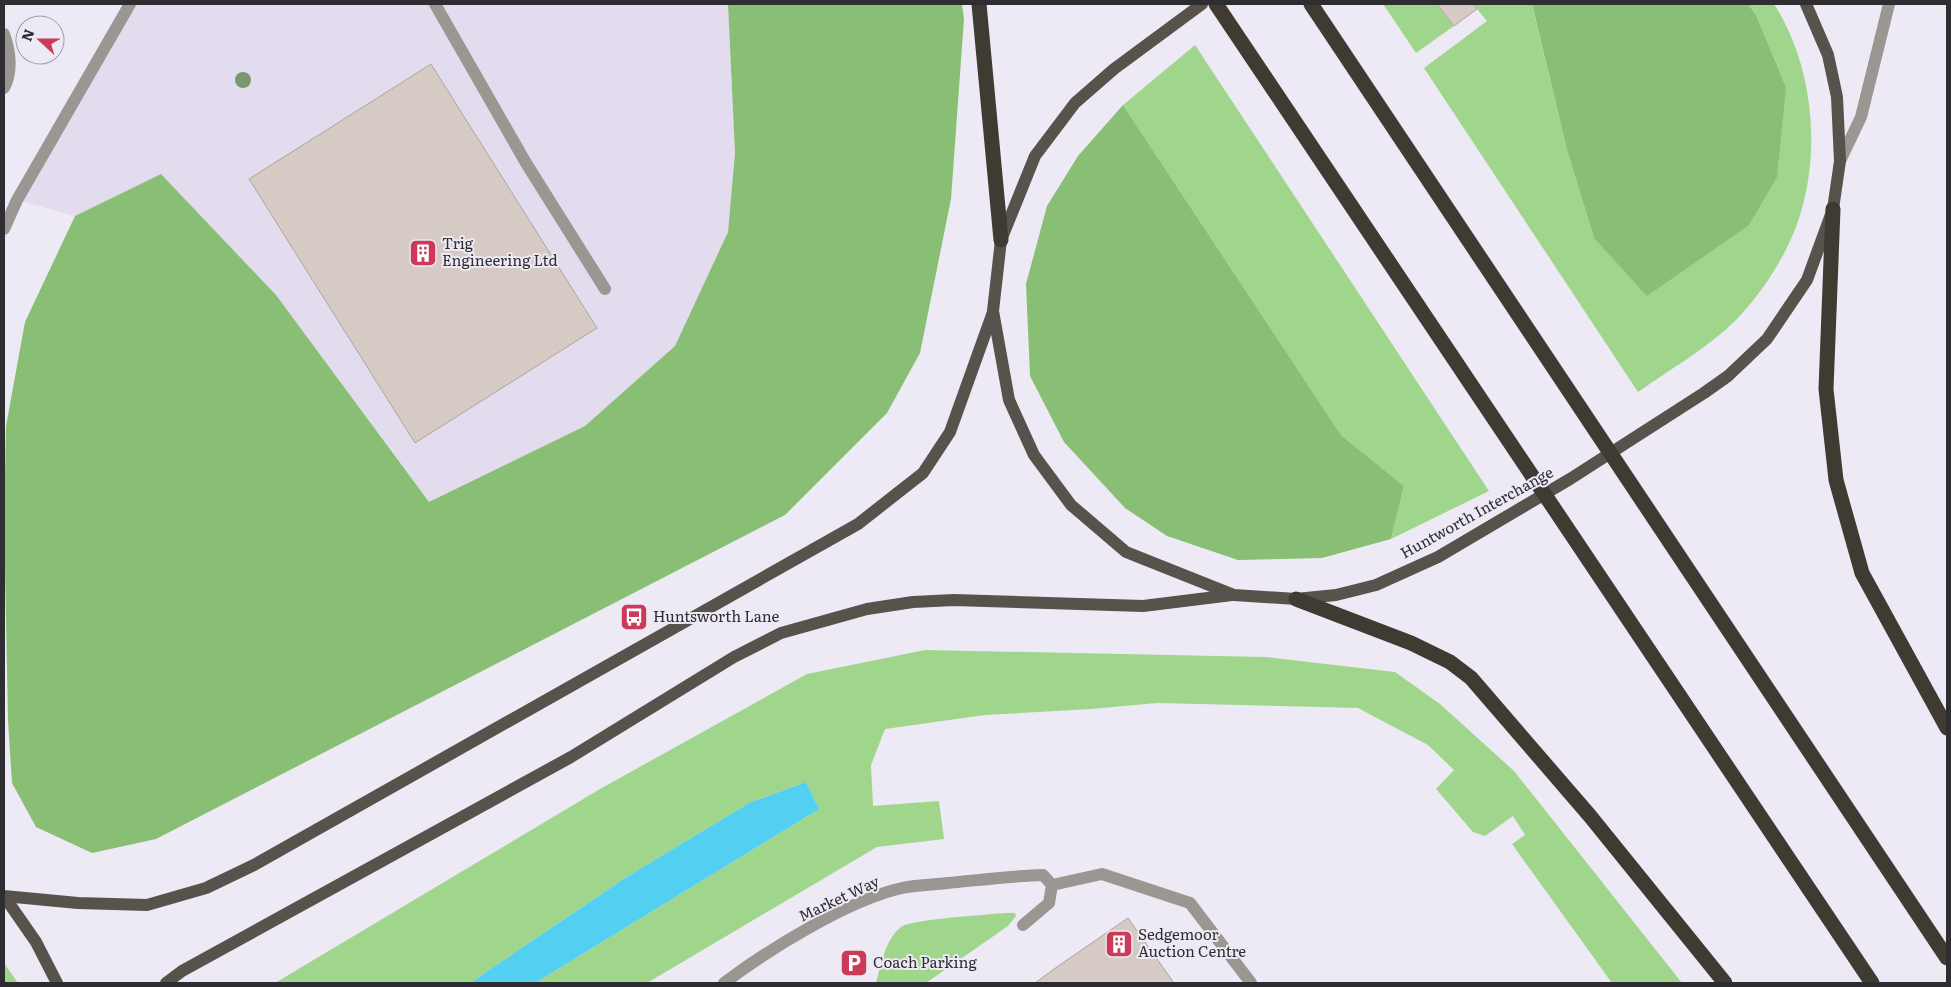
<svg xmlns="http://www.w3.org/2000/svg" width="1951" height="987" font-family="Literata,serif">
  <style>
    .built { fill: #e2dcee }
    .green { fill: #9fd68c }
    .forest { fill: #88bf74 }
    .water { fill: #53cff1 }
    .building { fill: #d5cbc4; stroke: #afa49e }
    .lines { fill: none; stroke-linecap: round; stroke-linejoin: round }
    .service { stroke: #9a9793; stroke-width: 12 }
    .minor { stroke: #9a9793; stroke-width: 12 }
    .primary { stroke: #57524b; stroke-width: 12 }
    .motorway { stroke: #3f3b33; stroke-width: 15 }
    .tree { fill: #7c9770 }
    .labels { text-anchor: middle; stroke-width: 4; stroke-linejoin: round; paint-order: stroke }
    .poi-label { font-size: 15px; fill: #2e2d31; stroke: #edeaf5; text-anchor: start }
    .street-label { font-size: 15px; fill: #2e2d31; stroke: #edeaf5 }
  </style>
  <rect width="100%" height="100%" fill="#edeaf5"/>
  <!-- built -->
  <path class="built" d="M 130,4 L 728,4 L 735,153 L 728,232 L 675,346 L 585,426 L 429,502 L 276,295 L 161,174 L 75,216 L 17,200 Z"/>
  <!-- green -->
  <path class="green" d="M 1383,4 L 1437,4 L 1454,26 L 1416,53 Z
    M 1473,4 L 1532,5 L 1567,150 L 1594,238 L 1786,87 L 1756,15 L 1748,4 L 1774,4 C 1814,66 1822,155 1797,224 C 1785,258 1761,294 1736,320 C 1708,348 1670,369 1638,392 L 1424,68 L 1487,21 Z
    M 1195,45 L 1489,491 L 1391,539 L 1404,486 L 1341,435 L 1123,105 Z
    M 925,650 L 1265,657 L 1395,672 L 1440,704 L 1514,771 L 1682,983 L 1612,983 L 1512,844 L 1525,835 L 1513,816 L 1485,836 L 1473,832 L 1436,789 L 1454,770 L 1428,745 L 1358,708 L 1157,703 L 1091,709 L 985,715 L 885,729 L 871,765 L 873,806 L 939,801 L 944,839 L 877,847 L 647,983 L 535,983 L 819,809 L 806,782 L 749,803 L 625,878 L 470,983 L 275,983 L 600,789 L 807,674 Z
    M 1005,913 L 1015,913 L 1016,916 L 1008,926 L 926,983 L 876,983 C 881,966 885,939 901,927 C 913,919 986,915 1005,913 Z
    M 4,963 L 18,983 L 4,983 Z"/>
  <!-- forest -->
  <path class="forest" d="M 728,4 L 962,4 L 964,19 L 951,199 L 920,353 L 887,413 L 785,515 L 156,839 L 92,853 L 36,827 L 12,783 L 8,721 L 4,520 L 6,426 L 25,322 L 75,216 L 161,174 L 276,295 L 429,502 L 585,426 L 675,346 L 728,232 L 735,153 Z
    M 1532,4 L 1748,4 L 1756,15 L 1786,87 L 1777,177 L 1749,225 L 1647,296 L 1594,238 L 1567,150 Z
    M 1123,105 L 1341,435 L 1404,486 L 1391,539 L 1322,558 L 1238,560 L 1167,536 L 1125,508 L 1064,442 L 1030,376 L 1026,284 L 1047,206 L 1078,156 Z"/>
  <!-- water -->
  <path class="water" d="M 806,782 L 819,809 L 535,983 L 470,983 L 625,878 L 749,803 Z"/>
  <!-- building -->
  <path class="building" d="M 1437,4 L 1473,4 L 1477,9 L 1454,26 Z
    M 431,64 L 597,328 L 415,443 L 249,179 Z
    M 1128,918 L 1174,983 L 1035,983 L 1054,969 Z"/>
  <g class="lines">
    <!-- service -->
    <path class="service" d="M 435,4 L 526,163 L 605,289
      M 4,34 C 10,50 13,71 4,88
      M 1052,885 L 1102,874 L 1190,903 L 1251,983
      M 724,983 C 768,950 848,900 902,888 C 916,885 932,885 947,883 C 979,880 1011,876 1043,875 L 1052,885 L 1049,903 L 1023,925"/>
    <!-- minor -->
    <path class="minor" d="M 1840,161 L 1861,117 L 1889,4
      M 4,229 L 17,200 L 130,4"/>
    <!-- primary -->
    <path class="primary" d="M 1202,4 L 1114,69 L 1075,103 L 1035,156 L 1001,240 L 993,311 L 1009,400 L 1034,455 L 1071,505 L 1126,552 L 1234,595 L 1296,599 L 1336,595 L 1376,585 L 1438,557 L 1570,479 L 1704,393 L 1728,376 L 1767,339 L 1807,280 L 1833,209 L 1840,161 L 1837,97 L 1828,55 L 1806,4
      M 4,896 L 78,903 L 147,905 L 206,888 L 254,865 L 858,524 L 923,473 L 950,432 L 993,312
      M 4,896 L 36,942 L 57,983
      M 166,983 L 182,971 L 571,757 L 734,657 L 781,633 L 867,609 L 913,602 L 954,600 L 1143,606 L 1232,595"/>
    <!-- motorway -->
    <path class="motorway" d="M 979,4 L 1001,240
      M 1216,4 L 1872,983
      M 1311,4 L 1947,958
      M 1833,209 L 1826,389 L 1836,480 L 1862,573 L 1947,728
      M 1296,599 L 1411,643 L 1450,662 L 1471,678 L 1590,816 L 1725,983"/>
  </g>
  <!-- trees -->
  <circle class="tree" cx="243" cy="80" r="8"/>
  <!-- icons -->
  <defs>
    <g id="building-square" transform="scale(1.4375)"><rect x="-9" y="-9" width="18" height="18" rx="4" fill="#cb3b58" stroke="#edeaf5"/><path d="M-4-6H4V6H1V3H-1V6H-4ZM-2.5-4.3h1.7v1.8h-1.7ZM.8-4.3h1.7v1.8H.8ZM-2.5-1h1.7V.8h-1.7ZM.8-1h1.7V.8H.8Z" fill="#fff"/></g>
    <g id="bus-square" transform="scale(1.4375)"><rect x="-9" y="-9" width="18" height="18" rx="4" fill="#cb3b58" stroke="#edeaf5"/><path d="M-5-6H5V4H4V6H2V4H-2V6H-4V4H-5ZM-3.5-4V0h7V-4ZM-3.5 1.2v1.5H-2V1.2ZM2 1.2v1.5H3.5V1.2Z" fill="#fff"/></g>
    <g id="parking-square" transform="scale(1.4375)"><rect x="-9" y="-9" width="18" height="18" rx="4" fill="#cb3b58" stroke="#edeaf5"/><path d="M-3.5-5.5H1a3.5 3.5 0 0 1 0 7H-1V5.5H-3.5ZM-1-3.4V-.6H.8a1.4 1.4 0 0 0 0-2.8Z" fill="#fff"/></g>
  </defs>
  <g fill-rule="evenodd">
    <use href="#building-square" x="423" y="253"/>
    <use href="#bus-square" x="634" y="617"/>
    <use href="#building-square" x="1119" y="944"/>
    <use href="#parking-square" x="854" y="963"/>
  </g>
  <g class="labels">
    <!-- poi labels -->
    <g class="poi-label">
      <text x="442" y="249">Trig<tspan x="442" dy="17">Engineering Ltd</tspan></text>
      <text x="653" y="622">Huntsworth Lane</text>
      <text x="1138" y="940">Sedgemoor<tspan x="1138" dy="17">Auction Centre</tspan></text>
      <text x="873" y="968">Coach Parking</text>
    </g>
    <!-- street labels -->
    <g class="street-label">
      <text transform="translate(1477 513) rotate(-29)" y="5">Huntworth Interchange</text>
      <text transform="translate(839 899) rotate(-25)" y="5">Market Way</text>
    </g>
  </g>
  <!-- border -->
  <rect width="1951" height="987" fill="none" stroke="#2e2d31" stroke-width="10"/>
  <!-- north arrow -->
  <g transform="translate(40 40) rotate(291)"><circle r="24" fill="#edeaf5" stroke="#a19ea7"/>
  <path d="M0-4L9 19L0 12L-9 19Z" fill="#cb3b58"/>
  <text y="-8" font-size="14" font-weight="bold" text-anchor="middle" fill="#2e2d31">N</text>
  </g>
</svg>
